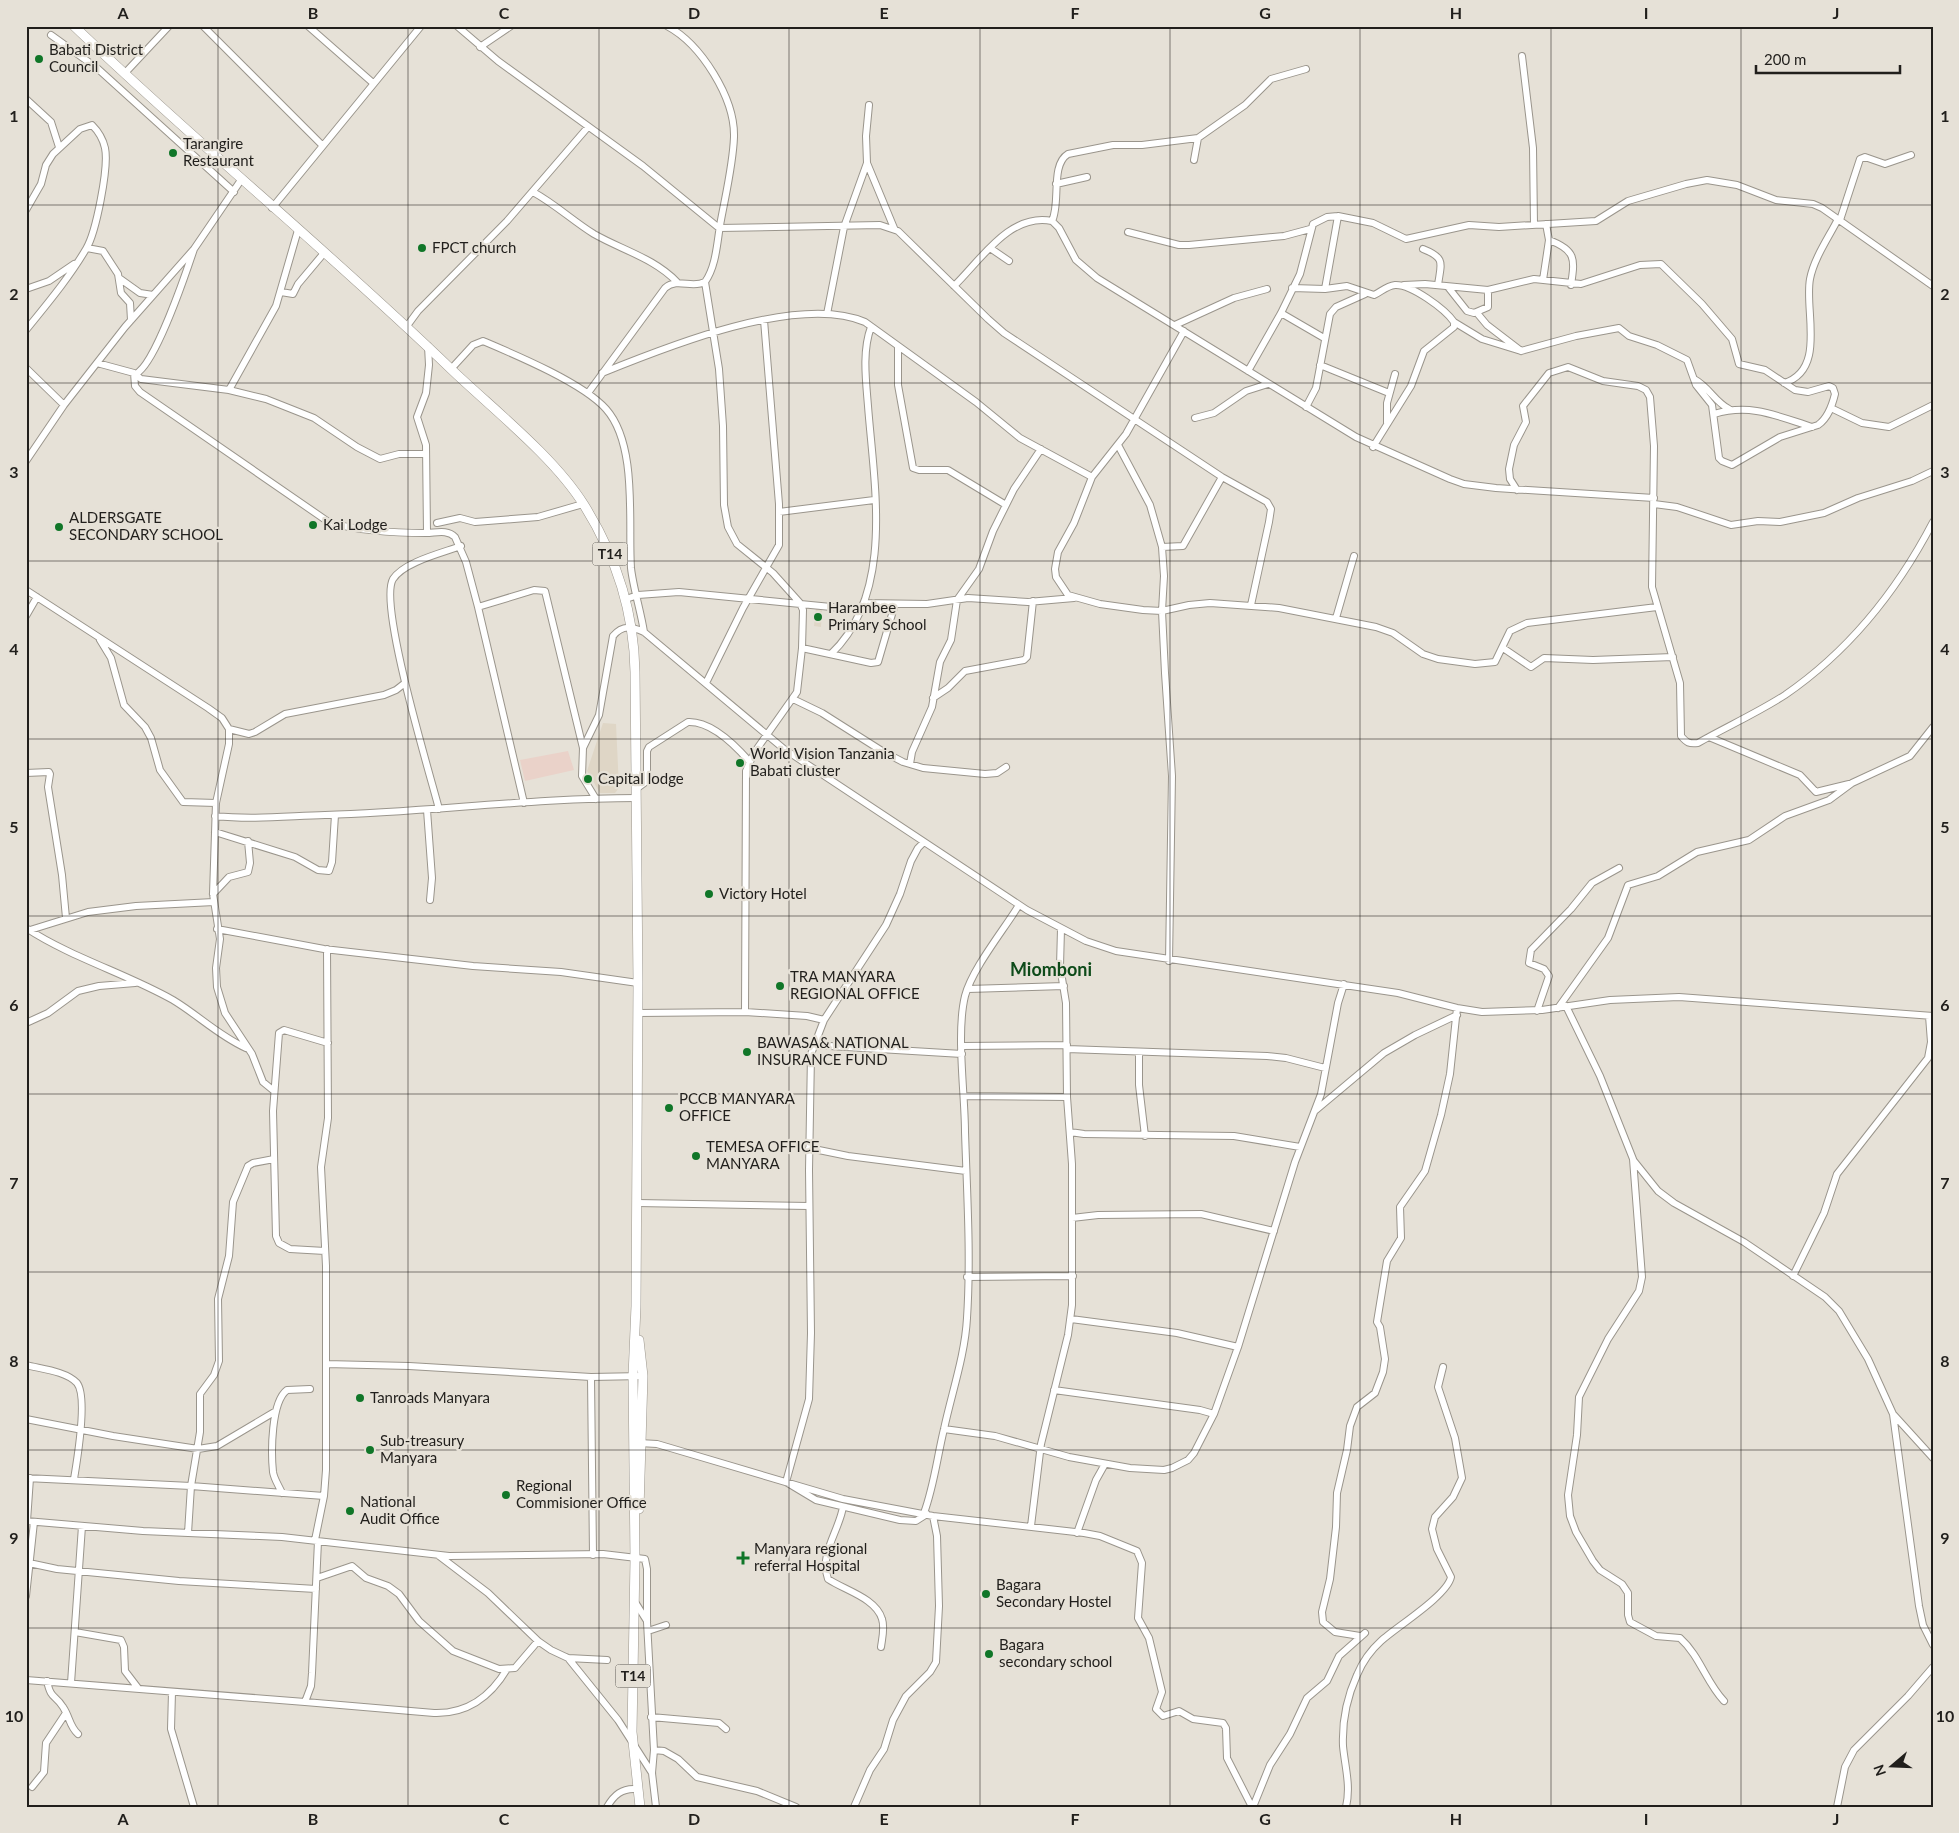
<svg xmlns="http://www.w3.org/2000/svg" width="1959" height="1833" font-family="Lato,sans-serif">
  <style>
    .built { fill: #dfd6c6 }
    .industrial { fill: #ead2c9 }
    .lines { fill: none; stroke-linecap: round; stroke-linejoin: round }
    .minor-casing { stroke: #9a958c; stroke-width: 8 }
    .highway-casing { stroke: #9a958c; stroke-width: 10 }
    .minor { stroke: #fff; stroke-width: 6 }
    .highway { stroke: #fff; stroke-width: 9 }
    .grid { fill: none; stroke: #211f1c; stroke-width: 1; stroke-opacity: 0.55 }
    .poi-dot { fill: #107628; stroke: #e6e1d7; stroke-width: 2 }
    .labels { text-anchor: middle; stroke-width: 4.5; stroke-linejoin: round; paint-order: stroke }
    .shield { fill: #e6e1d7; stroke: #5c5954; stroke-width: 1 }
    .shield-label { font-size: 14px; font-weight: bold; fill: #211f1c }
    .poi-label { font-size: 15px; fill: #211f1c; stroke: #e6e1d7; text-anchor: start }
    .quarter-label { font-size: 18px; font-weight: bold; fill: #0e4b1a; stroke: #e6e1d7 }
    .neatline { fill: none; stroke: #211f1c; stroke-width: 2 }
    .grid-label { font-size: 16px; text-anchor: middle; font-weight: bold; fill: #211f1c }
  </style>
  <rect width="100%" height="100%" fill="#e6e1d7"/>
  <!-- built -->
  <path class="built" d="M 816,608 L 822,609 L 821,627 L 814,626 Z
    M 603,723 L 616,724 L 619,788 L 615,793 L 600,793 L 587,771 Z"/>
  <!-- industrial -->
  <path class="industrial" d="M 568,751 L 574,770 L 525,781 L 520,760 Z"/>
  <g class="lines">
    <!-- minor casing -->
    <g class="minor-casing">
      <path id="minor" d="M 203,26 L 322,145
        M 308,26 L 373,83
        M 457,26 L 498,61 L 643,166 L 719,228 L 880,225 L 898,231 L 988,319 L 1004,333 L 1222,477 L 1267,502 L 1271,509 L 1269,522 L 1251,605
        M 51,35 L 97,68 L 234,192
        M 480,47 L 511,26
        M 1522,56 L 1533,148 L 1534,225
        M 125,73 L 169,26
        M 26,99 L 51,122 L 59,147
        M 869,105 L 866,136 L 867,163 L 894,228
        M 1194,160 L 1198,138 L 1245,105 L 1271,79 L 1306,69
        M 1056,184 L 1087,177
        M 533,192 C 555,204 573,221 594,234 C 622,250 654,258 677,282
        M 272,208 L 421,26
        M 26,210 L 41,184 L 46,165 L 53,154 L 80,129 L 92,125 C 99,132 103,139 105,148 C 109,167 96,233 86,249 C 69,278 47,304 26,330
        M 1840,220 L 1860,159 L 1865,157 L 1885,164 L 1911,155
        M 1052,221 C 1061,203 1050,165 1068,154 L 1113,145 L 1142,145 L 1198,138
        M 1128,232 L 1179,245 L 1189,245 L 1284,236 L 1310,229
        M 1549,240 C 1576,250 1575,259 1571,285
        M 87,248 L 103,251 L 118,274 L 121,293 L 130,303 L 131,320
        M 990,248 L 1009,261
        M 194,249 C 187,270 154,368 135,374 L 141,379 L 229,390 L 266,399 L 314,418 L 357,447 L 380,459 L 399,454 L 425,454
        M 1423,249 C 1446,258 1441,263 1438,285
        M 119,278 L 140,293 L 153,295
        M 1543,280 L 1549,240 L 1546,224
        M 705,282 L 719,369 L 723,426 L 724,505 L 728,527 L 737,544 L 773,573 L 800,603 L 803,610 L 802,648 L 797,692 L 754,753 L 746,771 L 745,1012
        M 1404,285 L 1425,284 L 1488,290 L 1534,279 L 1581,284 L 1640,265 L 1661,264 L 1702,304 L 1732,339 L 1739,364 L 1765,370 L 1795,390 L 1808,392 L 1829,386 L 1833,388 L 1835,394 C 1832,406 1828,418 1818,425 L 1780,437 L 1732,465 L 1722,461 L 1719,458 L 1712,405 L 1696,385 L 1687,360 L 1657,345 L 1629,336 L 1619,328 L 1576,336 L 1521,351 L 1482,339 L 1454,322
        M 954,286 C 980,261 1010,212 1052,221 L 1059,228 L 1076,260 L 1097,278 L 1356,437 L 1450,479 L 1464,484 L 1496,488 L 1654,498
        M 1448,287 L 1467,311 L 1474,313 L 1488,307 L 1488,290
        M 1292,288 L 1325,289 L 1347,286 L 1374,295 C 1381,292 1386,286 1395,285 C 1411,284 1445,309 1454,322 L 1454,327 L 1424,351 L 1411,386 L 1373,447
        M 26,289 L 49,281 L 74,264
        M 1325,289 L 1338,216
        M 281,292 L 293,294 L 298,284 L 324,253
        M 1281,313 L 1324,338
        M 1477,313 L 1487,325 L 1521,351
        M 827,314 L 844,227 L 867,163
        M 1175,325 L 1234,298 L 1267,289
        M 407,326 L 418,311 L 507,221 L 588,127
        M 1184,331 L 1126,434 L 1092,477 L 1074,523 L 1058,552 L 1055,569 L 1056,577 L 1068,595 L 1100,604 L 1143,610 L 1162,611 L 1189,605 L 1210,603 L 1279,608 L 1376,627 L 1393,633 L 1423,654 L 1438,659 L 1475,664 L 1495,662 L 1510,631 L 1527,623 L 1657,607
        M 898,347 L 898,385 L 913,468 L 919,470 L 948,470 L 1006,505
        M 97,363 L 134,373 L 135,386 L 140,392 L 330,523 C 361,531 394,533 426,533 C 436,533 447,529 455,537 L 466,562 L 478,607 L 524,803
        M 1320,365 L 1389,393
        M 26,368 L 64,405
        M 451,369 L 473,345 L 483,341 C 516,355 583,383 606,409 C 638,445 628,523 631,568 C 633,587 641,612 644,632
        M 1248,371 L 1281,313 L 1300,274 L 1313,224 L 1327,217 L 1338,216 L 1373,223 L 1406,239 L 1469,225 L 1499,227 L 1596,221 L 1628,201 L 1686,184 L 1707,180 L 1737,185 L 1776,200 L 1813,204 L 1822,208 L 1933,286
        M 602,373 C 666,347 799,293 865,322 L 976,402 L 1020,438 L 1092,477
        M 1694,379 C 1709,387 1715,402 1729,409
        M 1784,383 C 1827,370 1804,310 1810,279 C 1814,258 1829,237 1838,219
        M 229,390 L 276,306 L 298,230
        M 588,393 L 665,288 C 678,277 691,289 705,282 C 717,265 717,240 721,220 C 726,193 733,164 734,137 C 735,98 701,44 667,26
        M 1306,407 L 1316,388 L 1330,314 L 1336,307 L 1365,294
        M 1831,408 L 1862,423 L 1889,427 L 1933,405
        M 1714,414 C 1751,403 1777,416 1812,427
        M 1195,418 L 1214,413 L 1246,391 L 1268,384
        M 1387,423 L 1387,403 L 1395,374
        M 1118,445 L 1150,505 L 1162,547 L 1164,576 L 1162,611 L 1165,673 L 1172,776 L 1169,961
        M 26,461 L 64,405 L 125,327 L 194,249 L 241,180
        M 1517,490 L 1510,479 L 1509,469 L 1514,445 L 1526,422 L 1523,406 L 1549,373 L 1568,367 L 1603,381 L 1638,386 L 1646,390 L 1650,397 L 1654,446 L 1652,587 L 1680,683 L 1681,736 C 1687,743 1689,744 1698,743 C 1726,727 1757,713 1785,695 C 1849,651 1897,591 1933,522
        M 1654,504 L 1677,507 L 1731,525 L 1758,521 L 1780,522 L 1824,513 L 1858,498 L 1912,481 L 1933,471
        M 779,512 L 874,500
        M 437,523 L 460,518 L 475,522 L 538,517 L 583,504
        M 427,533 L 426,445 L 417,417 L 426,393 L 429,365 L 428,346
        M 1162,547 L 1183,546 L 1222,477
        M 26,590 L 208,708 L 222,718 L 229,729 L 229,744 L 216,803 L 213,894 L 220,939 L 216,968 L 217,987 L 225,1013 L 252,1054 L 263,1082 L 274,1091
        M 626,599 L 638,595 L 679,592 L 862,610
        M 864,603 L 927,604 L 968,598 L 1028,602 L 1074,598
        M 478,607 L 534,590 L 545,591 L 583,748 L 582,776 L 596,799
        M 26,616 L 37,597
        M 1336,618 L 1354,556
        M 100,640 L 111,658 L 124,705 L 145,727 L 151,738 L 160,770 L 183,802 L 216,803
        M 802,648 L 871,663 L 878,662 L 895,604
        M 1503,648 L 1531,667 L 1544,658 L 1593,660 L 1673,657
        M 831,654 C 895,593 874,485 868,406 C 866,381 862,351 871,327
        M 706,683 L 743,608 L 779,545 L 779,504 L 764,320
        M 933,698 L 948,688 L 965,671 L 1024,660 L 1027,657 L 1033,601
        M 793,699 L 822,713 L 882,751 L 903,762 L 923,768 L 985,774 L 997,773 L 1006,767
        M 229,729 L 249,734 L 255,732 L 285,714 L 384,695 L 396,690 L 405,683
        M 1709,737 L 1800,775 L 1816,792 L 1849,784
        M 583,748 L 599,715 L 613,636 C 623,624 632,627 644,632 L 784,749 L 1027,910 L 1086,941 L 1116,951 L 1398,993 L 1457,1008 L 1482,1012 L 1542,1010 L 1610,1000 L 1679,997 L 1933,1016
        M 910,764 L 912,752 L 932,707 L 940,662 L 951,640 L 957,600 L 979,569 L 993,531 L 1014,489 L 1041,449
        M 26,773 L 49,772 L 50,774 L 48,787 L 62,875 L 66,918
        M 636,789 L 647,781 L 647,751 L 649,747 L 688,722 C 711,721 735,745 749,761
        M 439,809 C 430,774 378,604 393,579 C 404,562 442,553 461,546
        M 427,810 L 432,878 L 430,900
        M 215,816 C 253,820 288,816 325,815 C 429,812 533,798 637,798
        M 215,832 L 295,857 L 318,870 L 329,871 L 332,862 L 335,815
        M 924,842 L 918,848 L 911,861 L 900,894 L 886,925 L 824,1020 L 811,1054 L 809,1170 L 811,1333 L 809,1399 L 786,1482 L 816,1500 L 900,1520 L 916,1521 L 927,1514
        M 213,894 L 229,877 L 248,872 L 250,863 L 248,841
        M 26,928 C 72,958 125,973 173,1000 C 198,1015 219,1036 246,1048
        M 217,929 L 324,949 L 473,966 L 561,972 L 638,983
        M 30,930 L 88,912 L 136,906 L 214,902
        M 968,989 L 1064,986
        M 1566,1006 L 1600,1076 L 1633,1159 L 1642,1277 L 1639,1291 L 1608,1339 L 1579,1397 L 1577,1435 L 1568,1495 L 1570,1516 L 1576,1532 L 1593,1561 L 1600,1570 L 1622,1584 L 1628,1593 L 1628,1615 L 1630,1622 L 1656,1636 L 1680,1638 C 1700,1656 1706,1682 1724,1701
        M 1558,1008 L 1608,938 L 1628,885 L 1658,876 L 1697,852 L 1749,840 L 1785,816 L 1829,800 L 1852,783 L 1910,756 L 1933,727
        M 1537,1011 L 1549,976 L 1544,969 L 1529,963 L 1531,950 L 1571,909 L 1592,883 L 1619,868
        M 638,1013 L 745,1012 L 807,1016 L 824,1020
        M 26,1023 L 48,1013 L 78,991 L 99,986 L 135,983
        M 813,1045 L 962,1054
        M 962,1046 L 1067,1045
        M 1067,1049 L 1267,1056 L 1286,1058 L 1325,1068
        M 1139,1052 L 1139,1085 L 1145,1136
        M 964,1096 L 1067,1097
        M 1316,1110 L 1384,1053 L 1415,1035 L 1457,1015
        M 1070,1132 L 1084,1134 L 1234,1136 L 1300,1147
        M 809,1148 L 848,1156 L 966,1171
        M 1634,1161 L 1658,1191 L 1674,1203 L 1744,1242 L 1825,1297 L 1839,1311 L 1868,1359 L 1893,1414 L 1919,1606 L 1923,1625 L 1933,1645
        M 637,1203 L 809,1206
        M 1072,1218 L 1098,1215 L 1201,1214 L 1274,1231
        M 325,1251 L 290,1249 L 279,1243 L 276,1236 L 273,1111 L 279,1033 L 284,1030 L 328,1043
        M 1793,1276 L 1824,1213 L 1837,1174 L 1928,1058 L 1931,1042 L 1929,1016
        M 967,1277 L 1073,1276
        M 1071,1319 L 1177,1333 L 1238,1347
        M 326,1364 L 409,1366 L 591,1377 L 643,1376
        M 26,1365 C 41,1369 66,1371 77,1383 C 88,1397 77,1461 74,1479
        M 591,1377 L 593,1555
        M 1054,1390 L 1200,1410 L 1214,1414
        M 1893,1414 L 1933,1458
        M 26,1419 L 113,1436 L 198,1449 L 217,1446 L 276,1411
        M 944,1429 L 995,1436 L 1069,1457 L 1130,1468 L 1164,1470 L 1172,1468 L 1188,1460 L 1194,1453 L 1214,1414 L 1238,1347 L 1295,1162 L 1321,1094 L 1338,1003 L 1344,984
        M 639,1443 L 657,1444 L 843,1499 L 933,1516 L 1084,1533 L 1100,1536 L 1137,1551 L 1142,1563 L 1138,1618 L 1149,1638 L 1162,1692 L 1156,1709 L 1163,1716 L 1179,1711 L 1193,1719 L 1223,1723 L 1226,1728 L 1227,1758 L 1252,1807
        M 26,1478 L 191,1486 L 324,1496
        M 282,1493 C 279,1486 274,1479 273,1472 C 271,1452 271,1402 287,1390 L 310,1389
        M 843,1507 C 839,1531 819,1554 828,1579 C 844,1590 876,1598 882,1619 C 885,1628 882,1639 881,1647
        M 924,1513 C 934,1486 937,1458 944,1429 C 952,1392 965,1355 967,1318 C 971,1256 967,1194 965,1132 C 965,1094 956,1033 965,996 C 972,969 1003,931 1019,905
        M 26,1521 L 143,1531 L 282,1537 L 449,1556 L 603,1554 L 645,1559 L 647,1569 L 647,1622 L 654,1750 L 652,1773 L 656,1807
        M 27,1521 L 30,1478
        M 1031,1526 L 1041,1444 L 1068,1335 L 1072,1305 L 1072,1164 L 1067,1097 L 1066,1003 L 1060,966 L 1061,929
        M 188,1533 L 191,1486 L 200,1432 L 200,1394 L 214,1375 L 219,1361 L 218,1299 L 229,1256 L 233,1202 L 248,1166 L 253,1163 L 274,1159
        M 1077,1533 L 1096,1480 L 1105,1464
        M 315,1540 L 324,1496 L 326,1470 L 326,1266 L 321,1167 L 328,1118 L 327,949
        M 438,1555 L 488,1593 L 538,1641 L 551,1650 L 568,1658 L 607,1660
        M 29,1563 L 57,1569 L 179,1581 L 316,1589
        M 317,1578 L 352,1566 L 366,1578 L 388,1586 L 399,1594 L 419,1621 L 453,1651 L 499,1669 L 515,1668 L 538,1641
        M 26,1596 L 34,1522
        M 635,1602 L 647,1621
        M 648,1631 L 666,1625
        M 75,1632 L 121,1640 L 124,1647 L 125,1671 L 138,1688
        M 1360,1636 L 1335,1632 L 1323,1622 L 1322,1612 L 1330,1579 L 1336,1527 L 1337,1493 L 1347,1450 L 1350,1426 L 1357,1407 L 1375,1393 L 1383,1372 L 1385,1359 L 1380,1327 L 1377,1322 L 1387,1261 L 1401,1238 L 1400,1207 L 1425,1171 L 1441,1115 L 1450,1074 L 1457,1008
        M 568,1658 L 618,1720 L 652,1773
        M 26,1680 L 305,1702 L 311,1686 L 312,1673 L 318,1541
        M 47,1681 C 51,1700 55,1694 63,1707 C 70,1717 69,1726 78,1734
        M 71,1683 L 82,1526
        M 172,1692 L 171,1729 L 194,1807
        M 305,1702 L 434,1713 C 467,1714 491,1696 507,1669
        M 651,1717 L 719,1723 L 726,1729
        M 654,1750 L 664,1751 L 678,1759 L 697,1777 L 757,1791 L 796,1807
        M 32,1787 L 44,1772 L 46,1743 L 66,1713
        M 607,1807 C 614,1795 622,1788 636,1789
        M 854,1807 L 870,1770 L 884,1749 L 893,1720 L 906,1696 L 930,1672 L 936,1662 L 939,1606 L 937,1536 L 933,1516
        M 1253,1807 L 1270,1765 L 1290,1734 L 1307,1698 L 1327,1681 L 1339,1656 L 1365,1633
        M 1346,1807 C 1351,1786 1345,1767 1343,1746 C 1342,1722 1347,1697 1357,1675 C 1362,1663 1371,1650 1381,1641 C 1396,1627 1447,1596 1451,1577 L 1437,1549 L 1432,1529 L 1435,1517 L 1453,1497 L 1462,1478 L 1455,1438 L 1438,1387 L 1443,1367
        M 1837,1807 L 1845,1767 L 1854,1750 L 1908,1696 L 1933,1667"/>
    </g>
    <!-- highway casing -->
    <g class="highway-casing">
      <path id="highway" d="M 74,26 C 197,144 330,252 452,370 C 494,410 554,457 584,505 C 616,556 634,612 635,672 L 638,983 L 636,1306 L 633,1376 L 635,1559 L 632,1732 L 640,1807
        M 639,1340 L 643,1376 L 639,1509"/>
    </g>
    <!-- minor -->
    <use href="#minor" class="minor"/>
    <!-- highway -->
    <use href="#highway" class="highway"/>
  </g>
  <!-- grid -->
  <path class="grid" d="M 218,26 L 218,1807M 408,26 L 408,1807M 599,26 L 599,1807M 789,26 L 789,1807M 980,26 L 980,1807M 1170,26 L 1170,1807M 1360,26 L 1360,1807M 1551,26 L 1551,1807M 1741,26 L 1741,1807M 26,205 L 1933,205M 26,383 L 1933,383M 26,561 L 1933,561M 26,739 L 1933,739M 26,916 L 1933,916M 26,1094 L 1933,1094M 26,1272 L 1933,1272M 26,1450 L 1933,1450M 26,1628 L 1933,1628"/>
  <!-- markers -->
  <g class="poi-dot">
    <circle cx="39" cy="59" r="5"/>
    <circle cx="173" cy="153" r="5"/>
    <circle cx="422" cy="248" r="5"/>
    <circle cx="313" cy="525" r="5"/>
    <circle cx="59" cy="527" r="5"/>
    <circle cx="818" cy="617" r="5"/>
    <circle cx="740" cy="763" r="5"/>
    <circle cx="588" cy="779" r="5"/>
    <circle cx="709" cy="894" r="5"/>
    <circle cx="780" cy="986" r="5"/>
    <circle cx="747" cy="1052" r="5"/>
    <circle cx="669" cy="1108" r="5"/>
    <circle cx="696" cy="1156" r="5"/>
    <circle cx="360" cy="1398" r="5"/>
    <circle cx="370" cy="1450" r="5"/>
    <circle cx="506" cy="1495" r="5"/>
    <circle cx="350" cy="1511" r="5"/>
    <path d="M740.5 1550.5h5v5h5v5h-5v5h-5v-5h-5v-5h5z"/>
    <circle cx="986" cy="1594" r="5"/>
    <circle cx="989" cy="1654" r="5"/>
  </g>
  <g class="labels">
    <!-- shield labels -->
    <g class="shield">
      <rect x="592.5" y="542.5" width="35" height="23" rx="4"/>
      <rect x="615.5" y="1664.5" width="35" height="23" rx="4"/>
    </g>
    <g class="shield-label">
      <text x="610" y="559">T14</text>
      <text x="633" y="1681">T14</text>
    </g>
    <!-- poi labels -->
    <g class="poi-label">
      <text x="49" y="55">Babati District<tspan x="49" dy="17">Council</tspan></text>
      <text x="183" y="149">Tarangire<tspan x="183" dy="17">Restaurant</tspan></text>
      <text x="432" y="253">FPCT church</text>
      <text x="69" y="523">ALDERSGATE<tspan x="69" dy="17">SECONDARY SCHOOL</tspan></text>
      <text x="323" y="530">Kai Lodge</text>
      <text x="828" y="613">Harambee<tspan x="828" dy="17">Primary School</tspan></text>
      <text x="750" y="759">World Vision Tanzania<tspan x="750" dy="17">Babati cluster</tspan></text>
      <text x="598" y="784">Capital lodge</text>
      <text x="719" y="899">Victory Hotel</text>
      <text x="790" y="982">TRA MANYARA<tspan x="790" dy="17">REGIONAL OFFICE</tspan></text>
      <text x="757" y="1048">BAWASA&amp; NATIONAL<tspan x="757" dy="17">INSURANCE FUND</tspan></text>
      <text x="679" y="1104">PCCB MANYARA<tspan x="679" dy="17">OFFICE</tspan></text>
      <text x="706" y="1152">TEMESA OFFICE<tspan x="706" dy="17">MANYARA</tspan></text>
      <text x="370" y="1403">Tanroads Manyara</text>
      <text x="380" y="1446">Sub-treasury<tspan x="380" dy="17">Manyara</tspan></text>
      <text x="516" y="1491">Regional<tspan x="516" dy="17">Commisioner Office</tspan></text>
      <text x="360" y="1507">National<tspan x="360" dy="17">Audit Office</tspan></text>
      <text x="754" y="1554">Manyara regional<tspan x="754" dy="17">referral Hospital</tspan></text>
      <text x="996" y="1590">Bagara<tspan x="996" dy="17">Secondary Hostel</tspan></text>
      <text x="999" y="1650">Bagara<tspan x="999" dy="17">secondary school</tspan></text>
    </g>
    <!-- quarter labels -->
    <g class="quarter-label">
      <text x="1051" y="976">Miomboni</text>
    </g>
  </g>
  <!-- border -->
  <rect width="1959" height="1833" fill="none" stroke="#e6e1d7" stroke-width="55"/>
  <!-- north arrow -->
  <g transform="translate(1892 1766) rotate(251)" stroke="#e6e1d7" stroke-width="4" paint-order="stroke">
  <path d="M0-4L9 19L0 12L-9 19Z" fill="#211f1c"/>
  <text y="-8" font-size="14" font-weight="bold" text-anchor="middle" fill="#211f1c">N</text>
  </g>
  <!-- scale -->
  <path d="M1756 65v8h144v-8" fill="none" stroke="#211f1c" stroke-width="2.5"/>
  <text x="1764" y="65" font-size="15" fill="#211f1c" stroke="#e6e1d7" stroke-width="4" paint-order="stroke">200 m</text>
  <rect x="28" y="28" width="1904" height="1778" class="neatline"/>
  <g class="grid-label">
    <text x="123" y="19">A</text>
    <text x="313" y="19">B</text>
    <text x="504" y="19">C</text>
    <text x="694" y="19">D</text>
    <text x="884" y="19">E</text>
    <text x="1075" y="19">F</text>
    <text x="1265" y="19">G</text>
    <text x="1456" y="19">H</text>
    <text x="1646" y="19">I</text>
    <text x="1836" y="19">J</text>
    <text x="14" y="122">1</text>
    <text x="1945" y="122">1</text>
    <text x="14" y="300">2</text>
    <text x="1945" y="300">2</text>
    <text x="14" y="478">3</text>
    <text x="1945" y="478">3</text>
    <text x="14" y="655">4</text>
    <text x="1945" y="655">4</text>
    <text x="14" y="833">5</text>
    <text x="1945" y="833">5</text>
    <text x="14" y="1011">6</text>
    <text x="1945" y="1011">6</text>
    <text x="14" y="1189">7</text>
    <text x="1945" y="1189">7</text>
    <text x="14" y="1367">8</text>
    <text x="1945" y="1367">8</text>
    <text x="14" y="1544">9</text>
    <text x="1945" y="1544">9</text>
    <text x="14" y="1722">10</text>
    <text x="1945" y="1722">10</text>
    <text x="123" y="1825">A</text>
    <text x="313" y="1825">B</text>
    <text x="504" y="1825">C</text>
    <text x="694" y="1825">D</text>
    <text x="884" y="1825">E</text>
    <text x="1075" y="1825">F</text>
    <text x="1265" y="1825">G</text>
    <text x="1456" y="1825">H</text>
    <text x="1646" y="1825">I</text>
    <text x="1836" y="1825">J</text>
  </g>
</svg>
